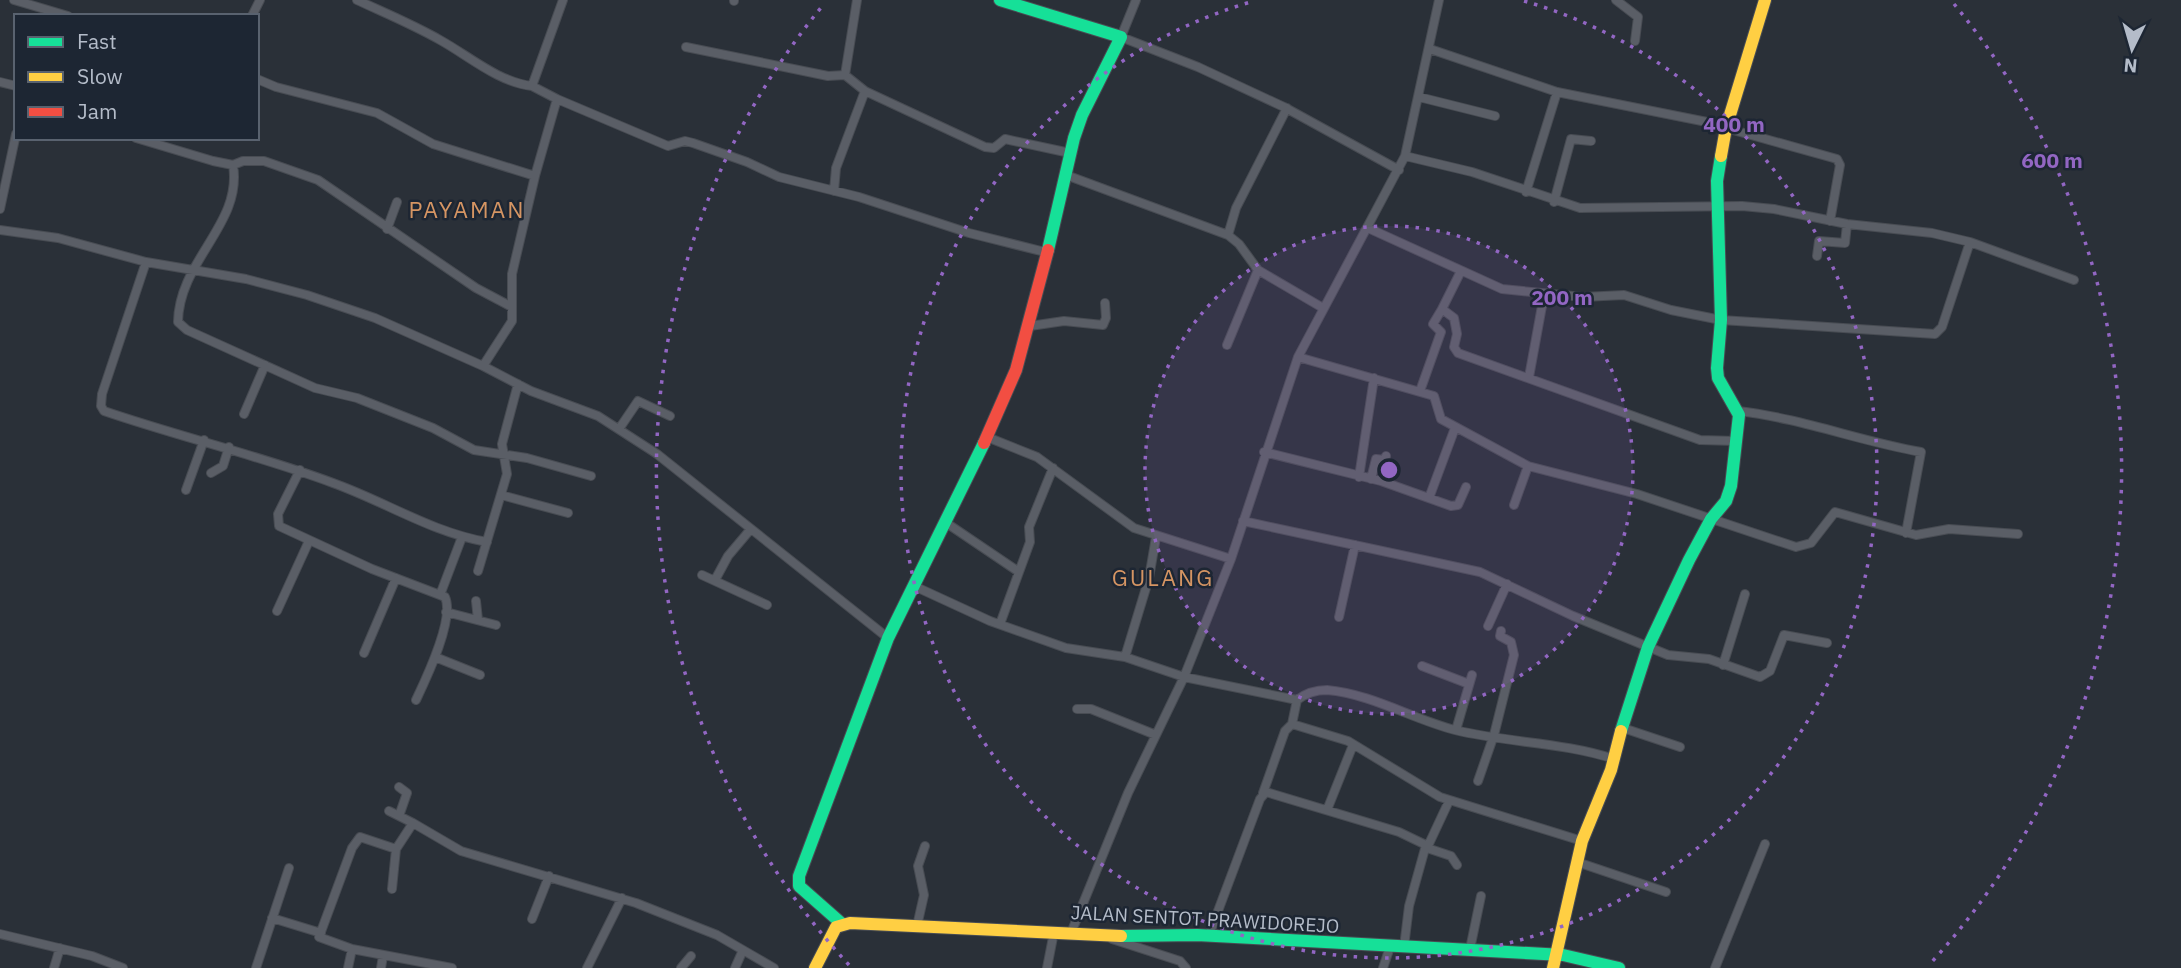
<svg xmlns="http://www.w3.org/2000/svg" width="2181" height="968" font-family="'IBM Plex Sans',sans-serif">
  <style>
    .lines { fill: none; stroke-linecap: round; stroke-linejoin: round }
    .street-casing { stroke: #484c53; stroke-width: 10 }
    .fast-casing { stroke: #484c53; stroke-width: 14 }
    .slow-casing { stroke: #484c53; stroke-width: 14 }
    .jam-casing { stroke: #484c53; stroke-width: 14 }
    .street { stroke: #5a5e66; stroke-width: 8 }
    .fast { stroke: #16e098; stroke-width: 12 }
    .slow { stroke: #ffcf43; stroke-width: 12 }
    .jam { stroke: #f24e42; stroke-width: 12 }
    .ring { fill: none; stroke: #9266c3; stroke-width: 3.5; stroke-dasharray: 3.5 7 }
    .labels { text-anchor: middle; stroke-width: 5; stroke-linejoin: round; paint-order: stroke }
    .street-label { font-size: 19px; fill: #b4bcc9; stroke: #1d2633 }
    .quarter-label { font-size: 23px; letter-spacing: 2px; fill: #d59563; stroke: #1d2633 }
    .centre { fill: #9266c3; stroke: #1d2633; stroke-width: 3.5 }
    .ring-label { font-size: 21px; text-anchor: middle; font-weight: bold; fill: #9266c3; stroke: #1d2633; stroke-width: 5; stroke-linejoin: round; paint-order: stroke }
  </style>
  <rect width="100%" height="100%" fill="#2a3038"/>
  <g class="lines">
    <!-- street casing -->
    <g class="street-casing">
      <path id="street" d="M 14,0 L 68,16
        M 357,0 C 385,13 414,25 440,40 C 469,56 498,82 532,86
        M 857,0 L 845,75 L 865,91 L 985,147 L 994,148 L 1005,139 L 1070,153
        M 1136,0 L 1121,37 L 1198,67 L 1284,107 L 1399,170
        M 1616,0 L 1638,17 L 1635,41
        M 734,1 L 734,0
        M 252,16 L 260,0
        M 686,47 L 828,76 L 845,75
        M 1430,49 L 1557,92 L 1727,126
        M 257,79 L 276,87 L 377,113 L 433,144 L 535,176
        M 0,82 L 16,86
        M 1419,97 L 1495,116
        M 557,99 L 668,146 L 685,141 L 693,143 L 747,162 L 779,177 L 859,197 L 969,233 L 1049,253
        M 1726,128 L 1837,159 L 1840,165 L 1830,221
        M 136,138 L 213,161 L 233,165 L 243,161 L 264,161 L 318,180 L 476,288 L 512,307
        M 1405,156 L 1472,172 L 1580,208 L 1742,206 L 1774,209 L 1847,224 L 1932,233 L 1970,242 L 2074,280
        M 233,165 C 243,224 179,260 178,322 L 187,330 L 315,388 L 357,398 L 433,428 L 474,450 L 527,458 L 591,476
        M 1066,175 L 1228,235 L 1239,244 L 1258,270 L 1323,308
        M 834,191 L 836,168 L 865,91
        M 1526,192 L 1557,92
        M 1554,202 L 1571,139 L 1591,141
        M 0,209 L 16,134
        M 1368,228 L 1502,289 L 1583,297 L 1624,295 L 1671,310 L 1721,320 L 1935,334 L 1942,327 L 1970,242
        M 387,229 L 397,202
        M 0,230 L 58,238 L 146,262 L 246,279 L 307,295 L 375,318 L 483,366 L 512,321 L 512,274 L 535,176 L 557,99 L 532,86 L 563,0
        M 1228,235 L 1236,208 L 1287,108
        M 1817,256 L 1819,241 L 1845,243 L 1847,224
        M 146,262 L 102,394 L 101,406 L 104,411 C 180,437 258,455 333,483 C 386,502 431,532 487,542
        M 1461,271 L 1442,309 L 1454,318 L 1457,334 L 1454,347 L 1458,353 L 1700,440 L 1736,441
        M 1030,326 L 1064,321 L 1103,325 L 1106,318 L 1105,303
        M 1227,345 L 1258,270
        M 1298,357 L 1434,396 L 1441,419 L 1528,466 L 1637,494 L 1796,547 L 1811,543 L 1835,512 L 1916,535 L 1949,529 L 2018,534
        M 483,366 L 531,391 L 598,416 L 657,454 L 888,638
        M 1529,377 L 1544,295
        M 1420,391 L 1441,332 L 1433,324 L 1442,309
        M 1738,411 C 1800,418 1859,441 1921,452 L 1906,533
        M 244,414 L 265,365
        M 619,429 L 638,401 L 670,416
        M 987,437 L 1037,457 L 1134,528 L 1231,559
        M 1264,452 L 1381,481 L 1451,506 L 1458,505 L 1466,487
        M 300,470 L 278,514 L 279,526 L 372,569 L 440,595 L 462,537
        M 211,473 L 223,466 L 229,447
        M 1359,477 L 1374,378
        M 1371,479 L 1376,459 L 1385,460 L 1386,456
        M 186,490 L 204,440
        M 501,495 L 568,513
        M 1429,498 L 1455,428
        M 1514,505 L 1528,466
        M 1243,521 L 1480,572 L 1573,616 L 1668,655 L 1709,659 L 1760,677 L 1770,671 L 1784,635 L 1827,643
        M 945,522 L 1019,572
        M 478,571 L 507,474 L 502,444 L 518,384
        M 702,575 L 767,605
        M 715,580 L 728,556 L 750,530
        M 914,586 L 990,621 L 1066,648 L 1125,657 L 1184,677 L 1297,700 L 1292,724 L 1348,741 L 1440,797 L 1582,841
        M 476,601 L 478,620
        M 277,611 L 309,541
        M 446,612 L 496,625
        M 1339,617 L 1355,545
        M 1000,624 L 1030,542 L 1029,527 L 1053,468
        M 1488,626 L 1507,584
        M 364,653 L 396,578
        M 435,657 L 480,675
        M 1125,657 L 1149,578 L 1156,537
        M 1723,665 L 1745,594
        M 1422,666 L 1469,684
        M 416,700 C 426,679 455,619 445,597 L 440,595
        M 1297,700 C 1306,693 1316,690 1327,690 C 1372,694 1412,719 1455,730 C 1508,743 1562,742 1614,759
        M 1077,709 L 1091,709 L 1156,735
        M 1623,728 L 1680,747
        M 1456,730 L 1472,675
        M 1478,781 L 1494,735 L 1514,655 L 1511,642 L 1500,636 L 1501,631
        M 1263,793 L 1285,731 L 1292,724
        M 1449,801 L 1427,848 L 1451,856 L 1457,865
        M 1327,810 L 1353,745
        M 389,811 L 413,823
        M 399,816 L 407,793 L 399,787
        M 1577,862 L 1666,892
        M 392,889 L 396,849
        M 272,918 L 321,933
        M 532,919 L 549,876
        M 917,926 L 924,895 L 918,866 L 925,846
        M 1071,933 L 1128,793 L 1184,677 L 1231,559 L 1298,357 L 1405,156 L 1439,0
        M 0,934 L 92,956 L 123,968
        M 1209,935 L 1260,799 L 1266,792 L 1399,832 L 1426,845 L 1409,906 L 1404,947
        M 1112,939 L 1180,961 L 1186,968
        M 1470,949 L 1481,896
        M 54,968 L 60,948
        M 256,968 L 289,868
        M 348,968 L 352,949
        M 381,968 L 383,956
        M 452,968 L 352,949 L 319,937 L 352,848 L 360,837 L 396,849 L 413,823 L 461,851 L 636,903 L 717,935 L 774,968
        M 587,968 L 622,898
        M 681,968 L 691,956
        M 735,968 L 743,950
        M 1047,968 L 1054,932
        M 1383,968 L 1390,947
        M 1715,968 L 1765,844"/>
    </g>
    <!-- fast casing -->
    <g class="fast-casing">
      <path id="fast" d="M 1000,0 L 1121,37 L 1082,115 L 1074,138 L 1048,250
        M 1621,731 L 1648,647 L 1689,560 L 1711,519 L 1726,501 L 1731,486 L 1739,415 L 1718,378 L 1717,368 L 1721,320 L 1717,181 L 1721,156
        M 841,923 L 799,886 L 799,876 L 888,638 L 984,443
        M 1121,936 L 1197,935 L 1563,955 L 1619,968"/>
    </g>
    <!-- slow casing -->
    <g class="slow-casing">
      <path id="slow" d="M 1721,156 L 1726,128 L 1765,0
        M 815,968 L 836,927 L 850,923 L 1121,936
        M 1553,968 L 1582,841 L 1611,770 L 1621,731"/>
    </g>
    <!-- jam casing -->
    <g class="jam-casing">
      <path id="jam" d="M 984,443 L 1016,370 L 1048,250"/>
    </g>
    <!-- street -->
    <use href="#street" class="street"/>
    <!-- fast -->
    <use href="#fast" class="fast"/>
    <!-- slow -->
    <use href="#slow" class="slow"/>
    <!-- jam -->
    <use href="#jam" class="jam"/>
  </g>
  <!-- distance rings -->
  <circle cx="1389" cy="470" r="244" fill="#9266c3" fill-opacity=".12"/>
  <g class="ring">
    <circle cx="1389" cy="470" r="244"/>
    <path d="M1524 1A488 488 0 1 1 1254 1"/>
    <path d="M849 965A732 732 0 0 1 824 4M1954 4A732 732 0 0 1 1929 965"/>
  </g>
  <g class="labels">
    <!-- street labels -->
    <g class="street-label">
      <text transform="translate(1205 919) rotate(3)" y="7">JALAN SENTOT PRAWIDOREJO</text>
    </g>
    <!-- quarter labels -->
    <g class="quarter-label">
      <text x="467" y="218">PAYAMAN</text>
      <text x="1163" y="586">GULANG</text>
    </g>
  </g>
  <circle cx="1389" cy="470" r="10" class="centre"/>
  <g class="ring-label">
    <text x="1734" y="132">400 m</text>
    <text x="2052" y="168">600 m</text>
    <text x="1562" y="305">200 m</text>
  </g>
  <!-- legend -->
  <rect x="14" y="14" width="245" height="126" fill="#1d2633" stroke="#59626f" stroke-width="2"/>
  <rect x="28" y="37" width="35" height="10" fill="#16e098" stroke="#59626f" stroke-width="2"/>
  <text x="77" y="49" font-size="21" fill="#b4bcc9">Fast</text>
  <rect x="28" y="72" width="35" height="10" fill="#ffcf43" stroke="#59626f" stroke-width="2"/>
  <text x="77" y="84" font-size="21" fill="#b4bcc9">Slow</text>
  <rect x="28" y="107" width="35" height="10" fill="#f24e42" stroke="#59626f" stroke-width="2"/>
  <text x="77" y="119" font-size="21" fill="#b4bcc9">Jam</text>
  <!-- north arrow -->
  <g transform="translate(2132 49) rotate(185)" stroke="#1d2633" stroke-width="5" paint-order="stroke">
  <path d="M0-5L12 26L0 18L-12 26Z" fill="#b4bcc9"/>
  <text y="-10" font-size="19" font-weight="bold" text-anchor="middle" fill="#b4bcc9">N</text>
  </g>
</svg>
